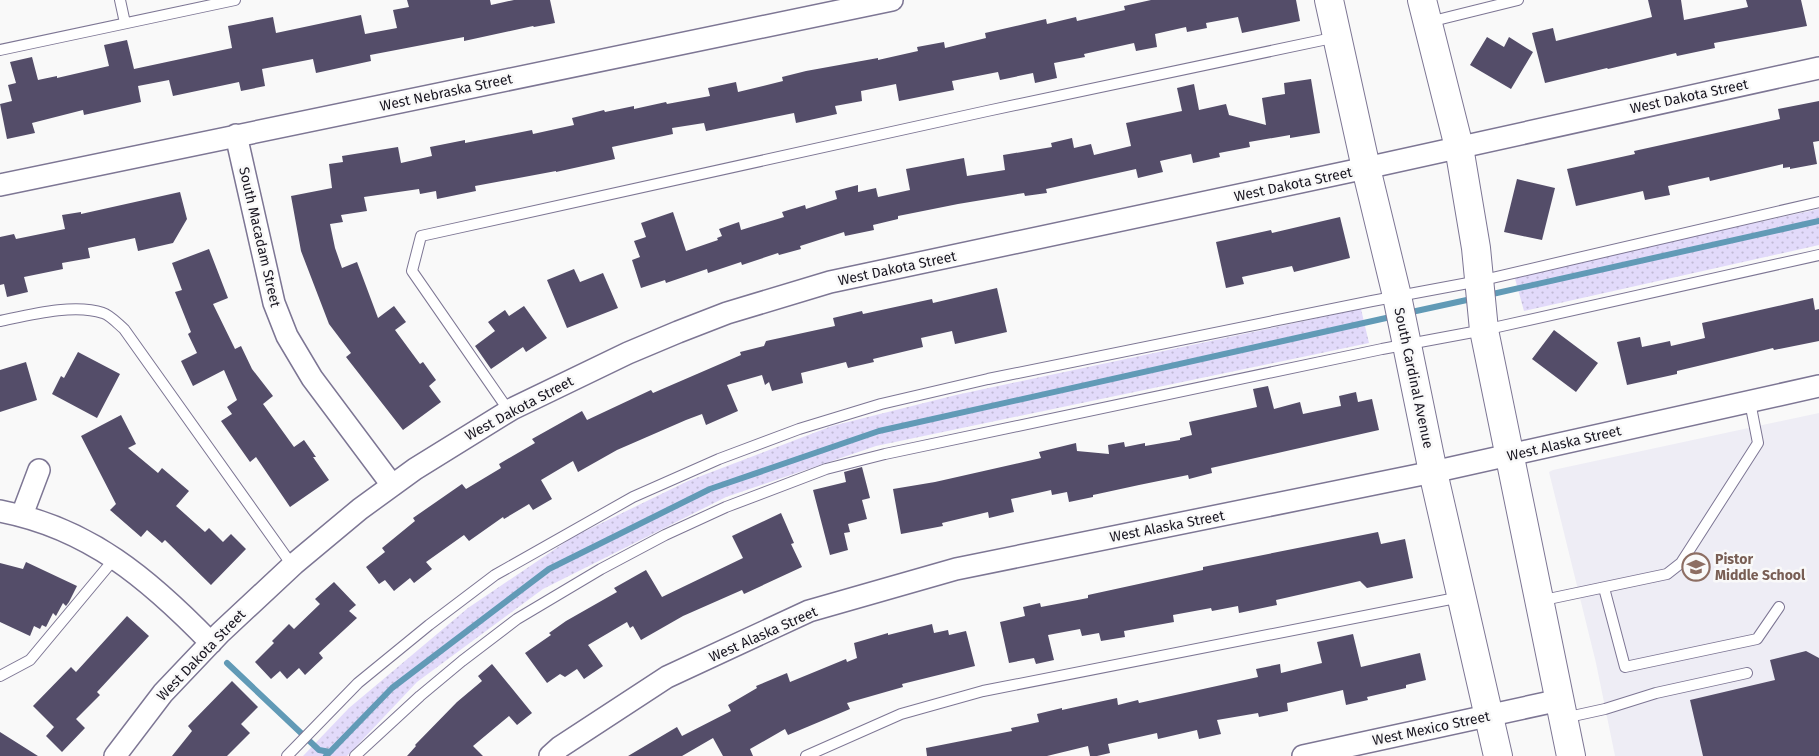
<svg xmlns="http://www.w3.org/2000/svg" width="1819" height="756" font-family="'Fira Sans',sans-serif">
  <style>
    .built { fill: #eeedf5 }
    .park { fill: url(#park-dots) }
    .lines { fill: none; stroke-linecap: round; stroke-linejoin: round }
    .stream { stroke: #619ab6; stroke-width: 6 }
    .building { fill: #544d69 }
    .service-casing { stroke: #7d7694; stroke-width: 12 }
    .minor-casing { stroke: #7d7694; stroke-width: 24 }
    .secondary-casing { stroke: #7d7694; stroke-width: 30 }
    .service { stroke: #fff; stroke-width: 10 }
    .minor { stroke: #fff; stroke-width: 21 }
    .secondary { stroke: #fff; stroke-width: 28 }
    .labels { text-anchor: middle; stroke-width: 5; stroke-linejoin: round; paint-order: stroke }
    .street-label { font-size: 14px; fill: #191621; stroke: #f9f9f9 }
    .education-label { font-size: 14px; font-weight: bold; fill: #785e54; stroke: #f9f9f9; text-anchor: start }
  </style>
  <defs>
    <pattern id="park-dots" width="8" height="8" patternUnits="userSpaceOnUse" patternTransform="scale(1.25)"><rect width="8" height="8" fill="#e2dafa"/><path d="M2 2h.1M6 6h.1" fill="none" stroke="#c1bad6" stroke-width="1.8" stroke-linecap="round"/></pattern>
  </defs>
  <rect width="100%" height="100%" fill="#f9f9f9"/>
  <!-- built -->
  <path class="built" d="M 1819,413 L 1819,756 L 1615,756 L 1596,663 L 1549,472 L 1553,470 Z"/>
  <!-- park -->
  <path class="park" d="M 1819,209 L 1819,245 L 1524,311 L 1514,275 Z
    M 1361,309 L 1369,343 L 876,446 L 726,497 L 543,589 L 417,682 L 347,756 L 303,756 L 349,708 L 468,608 L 573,537 L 688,481 L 832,426 L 956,395 Z"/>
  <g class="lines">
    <!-- stream -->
    <path class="stream" d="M 1488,295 L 1819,221
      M 1407,313 L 1476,298
      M 227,663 L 319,750 L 330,752
      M 326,756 L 392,688 L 549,569 L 710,489 L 879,431 L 1395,316"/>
  </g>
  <!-- building -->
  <path class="building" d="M 407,0 L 490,0 L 491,5 L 514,0 L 550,0 L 555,23 L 534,27 L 533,26 L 464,41 L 464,37 L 370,55 L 371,61 L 316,73 L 313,59 L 262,69 L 265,86 L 241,91 L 239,82 L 173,96 L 169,80 L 138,86 L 141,102 L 84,115 L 83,110 L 32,123 L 35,133 L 7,139 L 0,104 L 12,101 L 8,85 L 16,83 L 10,62 L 32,57 L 38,80 L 57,76 L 57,78 L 109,66 L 104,45 L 127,40 L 134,69 L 232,48 L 228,26 L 273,17 L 276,33 L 361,15 L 365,34 L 397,28 L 393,10 L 409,7 Z
    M 1151,0 L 1296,0 L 1300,21 L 1242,33 L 1238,17 L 1206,23 L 1207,28 L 1187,32 L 1186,27 L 1155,34 L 1157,47 L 1136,51 L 1134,43 L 1084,54 L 1085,57 L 1054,63 L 1057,78 L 1035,83 L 1033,73 L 1000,80 L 998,72 L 952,81 L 954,90 L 899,101 L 896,84 L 861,91 L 862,101 L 835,106 L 837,114 L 796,123 L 794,113 L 706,131 L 704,123 L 672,128 L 673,134 L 612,147 L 615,159 L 556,172 L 556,171 L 475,186 L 476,191 L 437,199 L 436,191 L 420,194 L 419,189 L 364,197 L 367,211 L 341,215 L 343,222 L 330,224 L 335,248 L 342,268 L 357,262 L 378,318 L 394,306 L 406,322 L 395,330 L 420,364 L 423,362 L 436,380 L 429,386 L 441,402 L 403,430 L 346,357 L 351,353 L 329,324 L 301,251 L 291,196 L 332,188 L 329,164 L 343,162 L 342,156 L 398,147 L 401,163 L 432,156 L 430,147 L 465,140 L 465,143 L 532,130 L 533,134 L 574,125 L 572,118 L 604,110 L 605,112 L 634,106 L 634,109 L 666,102 L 667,104 L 710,96 L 708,88 L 736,82 L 738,92 L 783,81 L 782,77 L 806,71 L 878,58 L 878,60 L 918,51 L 917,47 L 944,42 L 945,48 L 986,38 L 985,33 L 1046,19 L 1047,24 L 1076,17 L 1077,21 L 1125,10 L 1124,6 Z
    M 1648,0 L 1681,0 L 1684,20 L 1748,7 L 1746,0 L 1801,0 L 1807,26 L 1714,43 L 1715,48 L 1677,56 L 1676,53 L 1608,69 L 1607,68 L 1545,83 L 1532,33 L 1553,28 L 1556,41 L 1652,17 Z
    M 1487,37 L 1504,47 L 1509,37 L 1533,52 L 1511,89 L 1470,65 Z
    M 1311,79 L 1320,133 L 1290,138 L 1290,135 L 1249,142 L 1250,147 L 1219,153 L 1220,157 L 1193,163 L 1191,154 L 1160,161 L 1163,172 L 1138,178 L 1136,169 L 1046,189 L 1047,193 L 1025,196 L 1024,193 L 958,204 L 898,216 L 898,219 L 873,225 L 874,230 L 845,236 L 844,232 L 800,246 L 801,249 L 779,255 L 778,253 L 742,265 L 741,262 L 708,273 L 707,269 L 666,283 L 665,280 L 641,288 L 632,260 L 640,257 L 634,241 L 646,237 L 641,223 L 673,212 L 686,251 L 718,240 L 717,238 L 722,236 L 719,229 L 739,222 L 741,230 L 784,217 L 782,212 L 805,205 L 806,209 L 837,199 L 835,191 L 858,185 L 858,192 L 876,188 L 878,197 L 910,190 L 906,169 L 964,158 L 967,176 L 1005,170 L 1003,155 L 1052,147 L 1051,143 L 1072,138 L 1074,148 L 1091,144 L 1094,155 L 1131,146 L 1126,123 L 1182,111 L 1177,88 L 1194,84 L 1199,110 L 1226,104 L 1229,115 L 1266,125 L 1262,98 L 1285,94 L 1284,83 Z
    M 1819,101 L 1819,141 L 1813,142 L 1817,164 L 1790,169 L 1790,167 L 1783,168 L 1783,164 L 1710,181 L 1709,177 L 1668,186 L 1670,195 L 1645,200 L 1643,191 L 1576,206 L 1567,169 L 1635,154 L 1634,151 L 1780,119 L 1778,109 Z
    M 1517,179 L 1555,188 L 1542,240 L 1504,232 Z
    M 180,192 L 187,219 L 173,243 L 138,251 L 135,238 L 88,248 L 90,258 L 62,263 L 63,269 L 24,277 L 28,292 L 7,297 L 4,284 L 0,285 L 0,237 L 14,234 L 16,239 L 65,229 L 62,215 L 81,212 L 81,214 Z
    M 1340,217 L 1350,258 L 1294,272 L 1292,266 L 1242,277 L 1244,284 L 1226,288 L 1216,242 L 1271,230 L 1272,233 Z
    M 209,249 L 228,298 L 213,304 L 235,349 L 241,346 L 252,369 L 273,396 L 263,404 L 294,447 L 304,440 L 316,457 L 313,457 L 329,480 L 290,507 L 256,457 L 250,462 L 221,421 L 232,414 L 227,407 L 237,400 L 224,370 L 193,386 L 181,361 L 197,353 L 188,334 L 191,332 L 175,292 L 182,290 L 172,263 Z
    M 574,269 L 580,282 L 603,273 L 618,308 L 567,328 L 547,280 Z
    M 997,288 L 1007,332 L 955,344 L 952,331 L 921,338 L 923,347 L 873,359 L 874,362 L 848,368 L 846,362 L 801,373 L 803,383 L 772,391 L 769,382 L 765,385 L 762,375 L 727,385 L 738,411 L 706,425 L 702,414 L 686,420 L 617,450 L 578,472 L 573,461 L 541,480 L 552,499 L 533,510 L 529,504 L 504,519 L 503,517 L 469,541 L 464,535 L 426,562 L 432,569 L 414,583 L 410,578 L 394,591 L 385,580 L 379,584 L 366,567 L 385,552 L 382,548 L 415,521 L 413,518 L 462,484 L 466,489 L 501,468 L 499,464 L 535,443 L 532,439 L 582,411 L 587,420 L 651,390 L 653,393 L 741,355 L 740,352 L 764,346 L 766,341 L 835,326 L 833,318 L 862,311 L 863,314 L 932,299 L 933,303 Z
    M 1813,298 L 1815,310 L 1819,309 L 1819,341 L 1774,350 L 1773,348 L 1677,371 L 1677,374 L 1627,385 L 1617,342 L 1640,337 L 1642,347 L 1670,341 L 1671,346 L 1705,338 L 1702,323 Z
    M 524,306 L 547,338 L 526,352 L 523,347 L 491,369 L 475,346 L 495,331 L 488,322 L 505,310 L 509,316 Z
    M 1554,330 L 1598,363 L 1576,392 L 1532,359 Z
    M 78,352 L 120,374 L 97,418 L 52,394 L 61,376 L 64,378 Z
    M 26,362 L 37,400 L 0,412 L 0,370 Z
    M 1268,386 L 1274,409 L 1300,402 L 1303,414 L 1341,406 L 1339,396 L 1356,392 L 1358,402 L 1372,399 L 1379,430 L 1211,468 L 1212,473 L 1189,479 L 1188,475 L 1139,485 L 1093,495 L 1093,497 L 1069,502 L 1067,492 L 1052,495 L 1051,490 L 1011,499 L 1014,512 L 989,518 L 988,512 L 942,523 L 943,526 L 901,534 L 893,489 L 935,482 L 1041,458 L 1039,452 L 1076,443 L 1077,451 L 1109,454 L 1108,445 L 1124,442 L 1125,447 L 1145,443 L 1145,446 L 1180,440 L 1180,438 L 1192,435 L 1189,422 L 1257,407 L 1253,389 Z
    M 121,415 L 136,444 L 128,448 L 158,473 L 162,468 L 189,491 L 176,506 L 205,532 L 209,528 L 223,542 L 231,534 L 246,549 L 211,585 L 165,540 L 162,543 L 147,530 L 141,537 L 110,510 L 116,504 L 81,436 Z
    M 862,467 L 870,498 L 862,500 L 867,519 L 848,524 L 850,532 L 844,533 L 848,550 L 830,555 L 813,490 L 846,482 L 844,472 Z
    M 781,513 L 794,543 L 791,544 L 802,567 L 744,594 L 742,590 L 683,616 L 641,640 L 633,626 L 630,628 L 627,622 L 588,645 L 603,666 L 584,679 L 577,669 L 565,677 L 560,674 L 547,683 L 525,653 L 551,635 L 549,633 L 566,621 L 617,592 L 614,588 L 646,570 L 662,597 L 743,558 L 732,536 Z
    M 1378,532 L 1381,544 L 1405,539 L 1413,578 L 1367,588 L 1360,581 L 1276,600 L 1277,605 L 1239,613 L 1238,606 L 1212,611 L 1211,608 L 1173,615 L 1174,622 L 1124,631 L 1125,637 L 1101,641 L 1099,633 L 1082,636 L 1080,629 L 1048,635 L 1054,660 L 1036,664 L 1034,658 L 1009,663 L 1000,622 L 1025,616 L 1023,607 L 1040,603 L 1041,607 L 1088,598 L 1088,595 L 1203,570 L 1203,567 Z
    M 26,562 L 77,586 L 69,602 L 66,606 L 63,603 L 56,616 L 53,613 L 46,627 L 42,625 L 40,629 L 34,626 L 30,636 L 0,622 L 0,563 L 23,569 Z
    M 334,582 L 356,605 L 349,611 L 357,618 L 319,653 L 323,658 L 305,675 L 299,668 L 287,679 L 280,671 L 271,679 L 255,662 L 274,643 L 272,641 L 289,624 L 294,629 L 320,604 L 315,599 Z
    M 127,616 L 149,636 L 97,692 L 100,695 L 76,719 L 85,728 L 62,752 L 46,736 L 54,727 L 33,706 L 71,667 L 76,672 Z
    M 932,624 L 934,633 L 948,630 L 949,635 L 966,631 L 975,666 L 902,684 L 903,687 L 847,703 L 850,709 L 788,735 L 785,729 L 750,749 L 753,756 L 723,756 L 713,738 L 682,756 L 628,756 L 677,727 L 682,736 L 731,711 L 728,705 L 757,688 L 756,686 L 787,673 L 790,682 L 846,659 L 847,662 L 857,658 L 854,643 L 888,633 L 888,635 Z
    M 1353,634 L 1361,667 L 1420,653 L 1426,680 L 1406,685 L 1406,688 L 1367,697 L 1368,700 L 1346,705 L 1343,690 L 1287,703 L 1288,711 L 1259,717 L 1258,713 L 1217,720 L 1221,734 L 1199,739 L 1197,730 L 1158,739 L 1157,733 L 1108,744 L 1110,753 L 1097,756 L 1090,756 L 1088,746 L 1047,756 L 927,756 L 926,748 L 1012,731 L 1011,728 L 1039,722 L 1037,714 L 1062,708 L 1062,710 L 1117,698 L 1118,705 L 1138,700 L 1139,703 L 1258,677 L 1256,669 L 1280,664 L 1281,673 L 1322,663 L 1317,642 Z
    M 1806,651 L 1819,658 L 1819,756 L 1703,756 L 1690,700 L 1775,680 L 1770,660 Z
    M 492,664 L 532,713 L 517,725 L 509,716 L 473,746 L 483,756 L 407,756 L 416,746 L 415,745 L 457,702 L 482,681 L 478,676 Z
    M 232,681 L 258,707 L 241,724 L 250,733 L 227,756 L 172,756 L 192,731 L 188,726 Z
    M 0,732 L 38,756 L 0,756 Z"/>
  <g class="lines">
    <!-- service casing -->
    <g class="service-casing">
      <path id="service" d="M 120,0 L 125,23
        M 1429,22 L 1518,0
        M 0,50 L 235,0
        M 0,321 C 29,315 74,303 103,313 C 110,315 118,324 124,329 L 292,565
        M 509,411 L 412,271 L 421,236 L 987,111 L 1337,37
        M 1604,588 L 1625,667 L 1757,639 L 1779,607
        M 1539,601 L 1667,574 L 1681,563 L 1758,443 L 1750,402
        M 0,676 L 30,660 L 115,558
        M 1564,718 L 1605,709 L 1656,693 L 1747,673
        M 287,756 L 358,683 L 429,625 L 495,575 L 633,497 L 719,459 L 799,429 L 881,404 L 988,379 L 1372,301 L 1479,281 L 1819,202
        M 355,756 L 420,696 L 462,661 L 517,619 L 601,569 L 665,535 L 726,507 L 826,469 L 885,454 L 1382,349 L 1484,330 L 1819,255
        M 806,756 L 901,714 L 983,691 L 1461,597"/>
    </g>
    <!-- minor casing -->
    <g class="minor-casing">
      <path id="minor" d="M 236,135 L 274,303 L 287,336 L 312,378 L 392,485
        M 0,185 L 892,0
        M 0,511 C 89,528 149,579 211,643
        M 22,515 L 39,470
        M 115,756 L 163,693 L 220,633 L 294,564 L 360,509 L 415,469 L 512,409 L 628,353 L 678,332 L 727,313 L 830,282 L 1366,168 L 1819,68
        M 550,756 L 560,747 L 667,677 L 809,611 L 956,569 L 1433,472 L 1819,386
        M 1303,756 L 1560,700"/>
    </g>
    <!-- secondary casing -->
    <g class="secondary-casing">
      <path id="secondary" d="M 1329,0 L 1366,168 L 1397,296 L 1433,472 L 1498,756
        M 1422,0 L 1459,147 L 1476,248 L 1484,330 L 1571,756"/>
    </g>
    <!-- service -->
    <use href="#service" class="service"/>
    <!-- minor -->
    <use href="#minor" class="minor"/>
    <!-- secondary -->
    <use href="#secondary" class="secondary"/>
  </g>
  <!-- icons -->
  <defs>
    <g id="school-ring" transform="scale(1.4375)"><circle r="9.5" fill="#f9f9f9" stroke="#8d6e63" stroke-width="1.5"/><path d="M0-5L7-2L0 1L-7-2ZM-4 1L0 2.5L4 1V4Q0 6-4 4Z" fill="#8d6e63"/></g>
  </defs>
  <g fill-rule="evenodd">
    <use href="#school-ring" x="1696" y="567"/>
  </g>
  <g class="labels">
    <!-- street labels -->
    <g class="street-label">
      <text transform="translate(446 92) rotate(-12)" y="5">West Nebraska Street</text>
      <text transform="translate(1689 96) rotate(-12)" y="5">West Dakota Street</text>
      <text transform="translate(1293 184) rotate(-12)" y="5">West Dakota Street</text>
      <text transform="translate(260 237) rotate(77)" y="5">South Macadam Street</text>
      <text transform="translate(897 268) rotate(-12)" y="5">West Dakota Street</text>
      <text transform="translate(1414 378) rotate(78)" y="5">South Cardinal Avenue</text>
      <text transform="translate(519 408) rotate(-28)" y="5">West Dakota Street</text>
      <text transform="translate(1564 443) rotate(-13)" y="5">West Alaska Street</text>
      <text transform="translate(1167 526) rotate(-11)" y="5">West Alaska Street</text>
      <text transform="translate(763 634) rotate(-24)" y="5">West Alaska Street</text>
      <text transform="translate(201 655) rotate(-46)" y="5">West Dakota Street</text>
      <text transform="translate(1431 728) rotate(-12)" y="5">West Mexico Street</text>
    </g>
    <!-- education labels -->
    <g class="education-label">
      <text x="1715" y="564">Pistor<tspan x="1715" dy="16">Middle School</tspan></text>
    </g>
  </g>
</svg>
